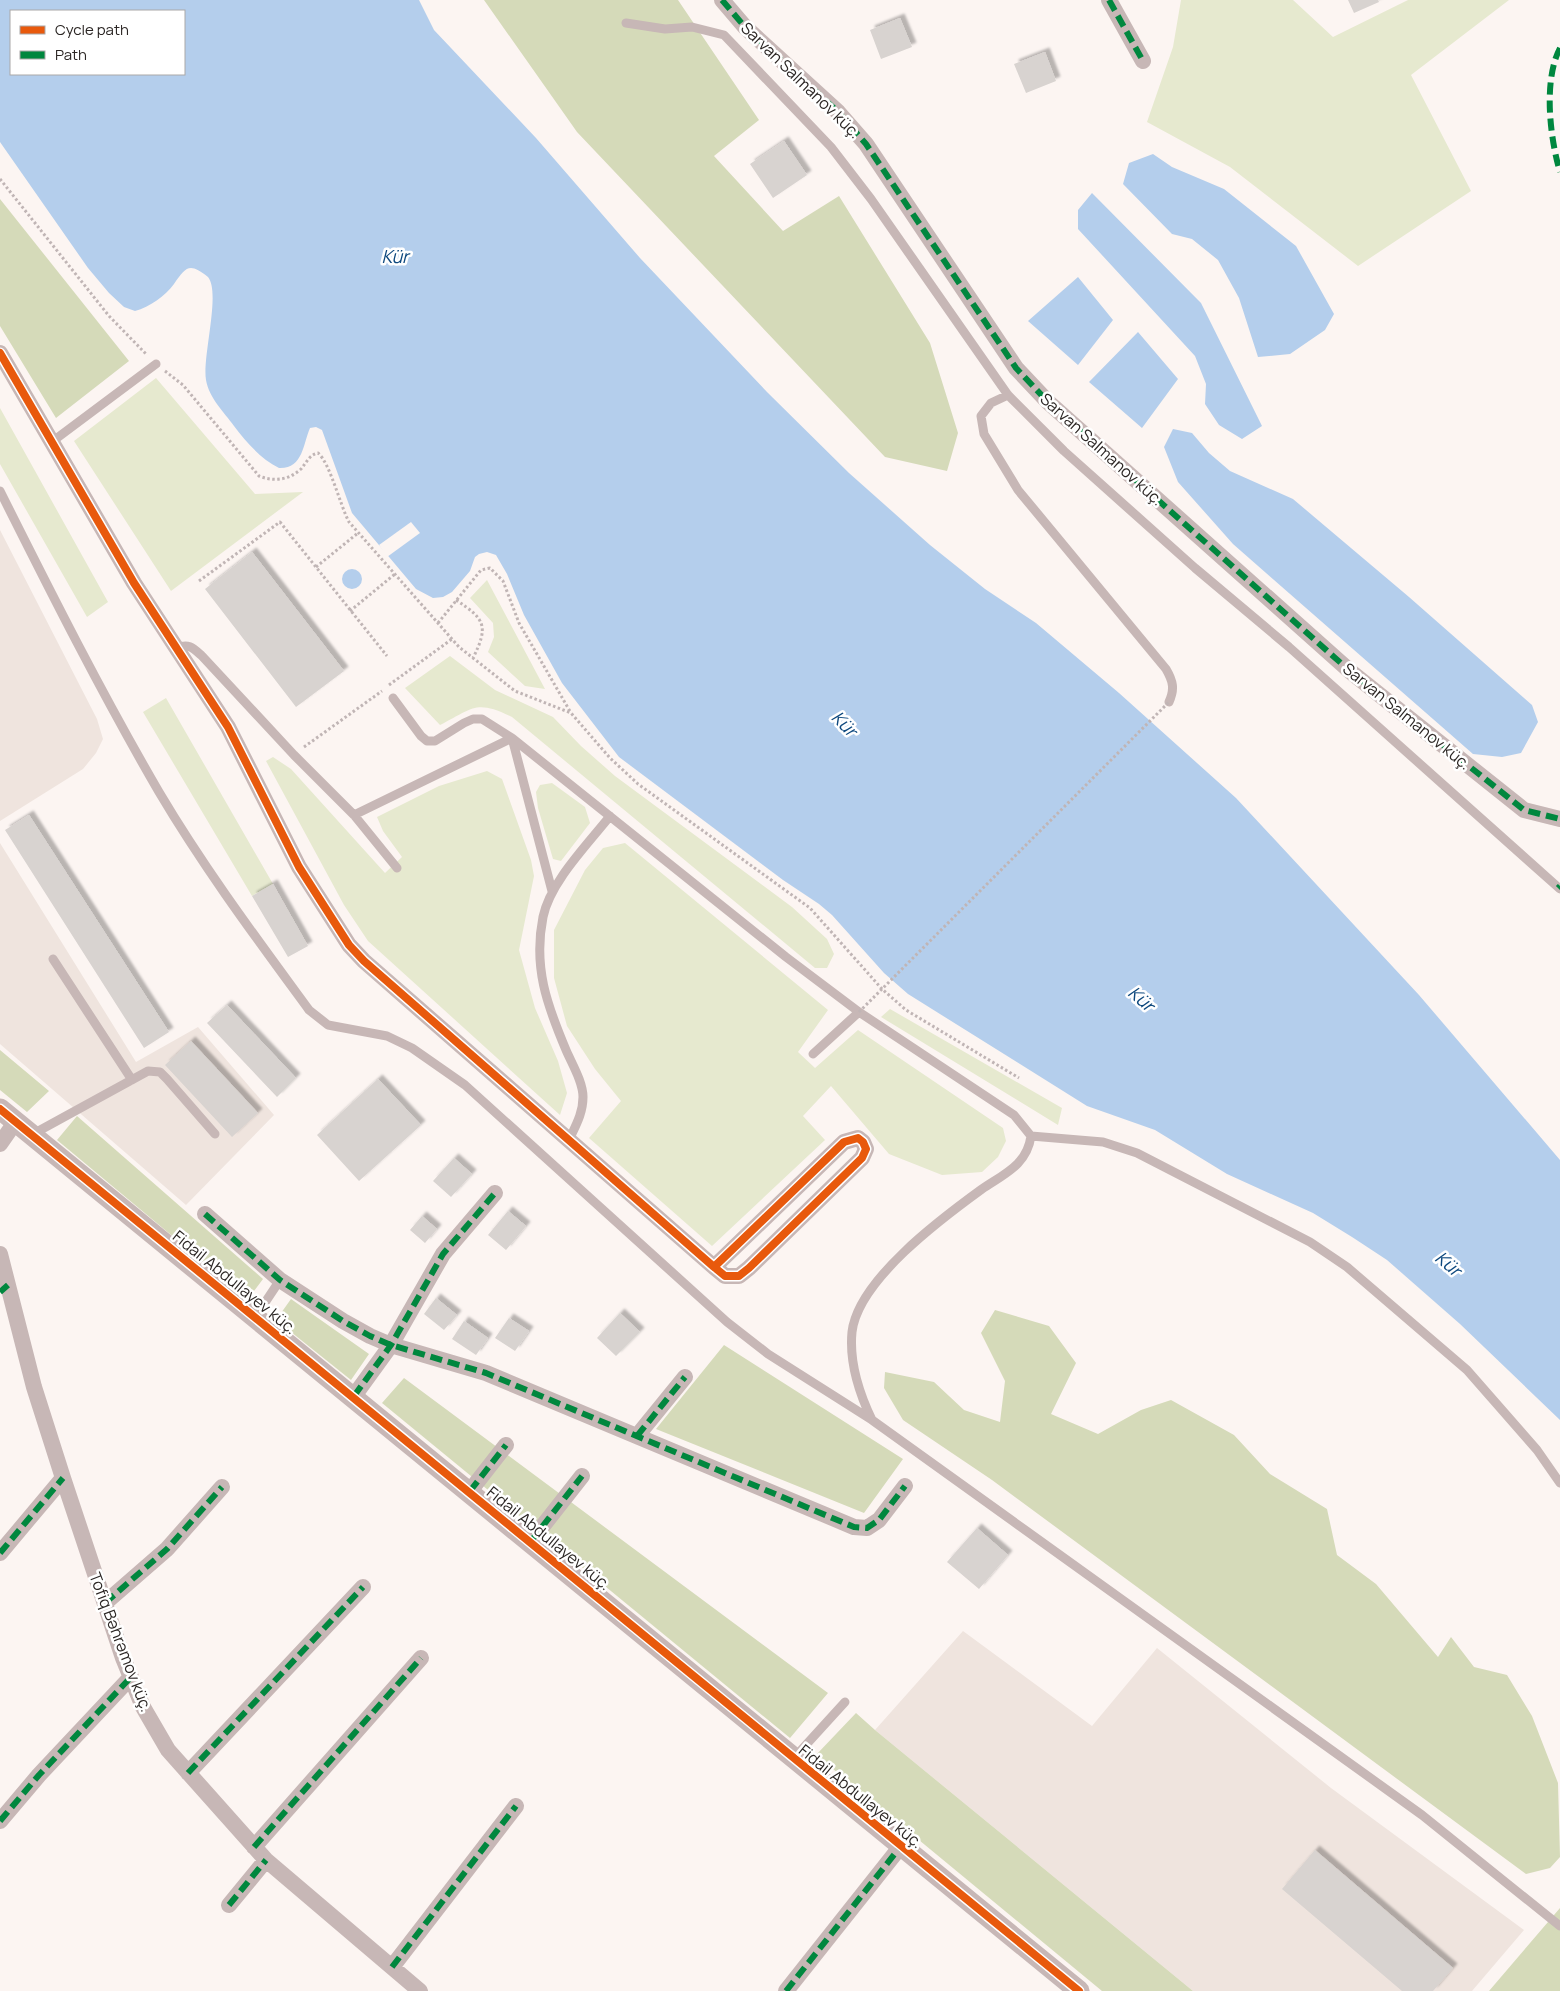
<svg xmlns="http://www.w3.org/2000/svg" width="1560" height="1991" font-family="Manrope,sans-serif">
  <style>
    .built { fill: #efe4de }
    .green { fill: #e6e9cf }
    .forest { fill: #d5dab9 }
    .water { fill: #b4ceec; fill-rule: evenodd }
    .pier { fill: #fcf5f2 }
    .building { fill: #d8d3d0; filter: url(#shadow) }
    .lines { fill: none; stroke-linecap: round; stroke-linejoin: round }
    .path { stroke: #c0b5b5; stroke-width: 3; stroke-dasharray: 2.5 2.5; stroke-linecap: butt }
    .service { stroke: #c7b7b6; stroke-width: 9 }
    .minor { stroke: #c7b7b6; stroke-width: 16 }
    .tertiary { stroke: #c7b7b6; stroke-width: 21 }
    .path-bridge { stroke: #c0b5b5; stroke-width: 3; stroke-dasharray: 2.5 2.5; stroke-linecap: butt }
    .quiet { stroke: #00873e; stroke-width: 6; stroke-dasharray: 12 6; stroke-linecap: butt }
    .cycleway-casing { stroke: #fff; stroke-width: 11 }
    .cycleway { stroke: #e8590c; stroke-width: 8 }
    .labels { text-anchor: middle; stroke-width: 5; stroke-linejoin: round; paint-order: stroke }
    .street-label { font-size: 16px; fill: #2b2624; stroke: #fff }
    .water-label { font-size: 18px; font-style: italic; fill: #0d487e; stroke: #fff }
  </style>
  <defs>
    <filter id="shadow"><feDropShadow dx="4.5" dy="-4.5" stdDeviation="1" flood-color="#0004"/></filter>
  </defs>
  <rect width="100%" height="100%" fill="#fcf5f2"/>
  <!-- built -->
  <path class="built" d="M 0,530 L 97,719 L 103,739 L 96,753 L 83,769 L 0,821 Z
    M 0,843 L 136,1062 L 198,1027 L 274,1115 L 186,1205 L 0,1044 Z
    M 963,1631 L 1092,1726 L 1157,1648 L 1331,1788 L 1524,1930 L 1472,1991 L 1193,1991 L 875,1730 Z"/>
  <!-- green -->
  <path class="green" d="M 1181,0 L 1293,0 L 1333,37 L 1408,0 L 1509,0 L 1411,75 L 1471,191 L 1358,266 L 1230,167 L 1147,122 L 1173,47 Z
    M 156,378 L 255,494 L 303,492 L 171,591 L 74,441 Z
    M 0,408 L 108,602 L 87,617 L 0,464 Z
    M 487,580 L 545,689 L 525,686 L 488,652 L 494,637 L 493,623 L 470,598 Z
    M 450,656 L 495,690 L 553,717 L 581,746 L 615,776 L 792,907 L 827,939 L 834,954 L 827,968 L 815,968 L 512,717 C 476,699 473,708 440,725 L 405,688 Z
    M 166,698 L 273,884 L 252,896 L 143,712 Z
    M 273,757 L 291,769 L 385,873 L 402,857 L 383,831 L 377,817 L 439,786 L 487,771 L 502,779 L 531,860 L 534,876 L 519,950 L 535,1008 L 558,1061 L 567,1093 L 560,1115 L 368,941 L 344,905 L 266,761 Z
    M 552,783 L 585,807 L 590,823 L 561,861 L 553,859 L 538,808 L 536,792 L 540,785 Z
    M 625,843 L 828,1010 L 798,1052 L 815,1068 L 858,1030 L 1003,1128 L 1006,1141 L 998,1157 L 982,1172 L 942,1175 L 889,1154 L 831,1086 L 803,1116 L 825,1140 L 712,1246 L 589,1138 L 621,1101 L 595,1069 L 567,1026 L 554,978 L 554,930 L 585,870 L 603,848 Z
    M 890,1009 L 1062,1108 L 1058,1125 L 881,1017 Z"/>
  <!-- forest -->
  <path class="forest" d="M 484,0 L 678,0 L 759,120 L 714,156 L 783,231 L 839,196 L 930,343 L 958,433 L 947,471 L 885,457 L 577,132 Z
    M 0,199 L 129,361 L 56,418 L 0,326 Z
    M 0,1050 L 49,1091 L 27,1112 L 0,1090 Z
    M 77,1116 L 263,1279 L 248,1299 L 57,1140 Z
    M 291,1299 L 369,1354 L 351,1380 L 276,1320 Z
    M 995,1310 L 1049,1326 L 1076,1363 L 1051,1414 L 1098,1434 L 1141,1410 L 1171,1400 L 1234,1435 L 1270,1474 L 1327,1509 L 1337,1555 L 1376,1584 L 1438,1657 L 1451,1637 L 1474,1667 L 1507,1675 L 1532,1716 L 1558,1783 L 1560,1857 L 1550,1868 L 1526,1874 L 992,1480 L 903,1420 L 884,1388 L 885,1372 L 934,1382 L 964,1410 L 1000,1422 L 1005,1381 L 981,1333 Z
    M 724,1345 L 903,1459 L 864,1513 L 656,1429 Z
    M 404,1378 L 828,1693 L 790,1738 L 382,1403 Z
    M 856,1713 L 875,1730 L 1193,1991 L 1102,1991 L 816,1755 Z
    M 1560,1908 L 1560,1991 L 1489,1991 Z"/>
  <!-- water -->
  <path class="water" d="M 0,0 L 419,0 L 434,30 L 536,138 L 640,258 L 767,392 L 849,473 L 930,545 L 985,589 L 1036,623 L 1119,693 L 1236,798 L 1419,995 L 1560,1160 L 1560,1420 L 1460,1324 L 1387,1260 L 1352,1237 L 1313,1213 L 1227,1174 L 1155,1130 L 1087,1106 L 908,994 L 884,973 L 832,915 L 819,904 L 783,880 L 619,757 L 562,683 L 524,615 L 507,574 L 496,555 L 487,552 L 479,554 L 475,557 L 470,571 L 452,592 L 443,597 L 433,598 L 416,589 L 352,513 L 322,430 L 316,427 L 310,428 C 303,444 303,469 279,468 C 261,459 246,442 234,426 C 224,412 209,398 206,380 C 202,357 221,293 208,277 C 189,262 186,267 174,284 C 165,296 150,307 135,311 L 124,307 L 109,293 L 88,268 L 0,142 ZM 11,11 L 184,11 L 184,74 L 11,74 Z
    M 1153,154 L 1172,167 L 1224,189 L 1296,246 L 1334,314 L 1325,330 L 1290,354 L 1258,357 L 1239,298 L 1218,260 L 1192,239 L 1172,234 L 1123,184 L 1129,163 Z
    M 1092,193 L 1201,303 L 1262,426 L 1242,439 L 1219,425 L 1205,404 L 1206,384 L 1195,356 L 1078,229 L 1078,210 Z
    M 1078,277 L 1113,320 L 1078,365 L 1028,321 Z
    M 1138,332 L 1178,379 L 1142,428 L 1089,382 Z
    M 1173,429 L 1192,433 L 1209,453 L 1230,471 L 1293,499 L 1409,597 L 1532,705 L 1538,722 L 1521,753 L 1502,757 L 1473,754 L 1233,544 L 1178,482 L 1164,447 Z
    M342 579a10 10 0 1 1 20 0a10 10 0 1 1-20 0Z"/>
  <!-- pier -->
  <path class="pier" d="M 411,522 L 420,533 L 387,557 L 379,545 Z"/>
  <!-- building -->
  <path class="building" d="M 1348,0 L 1378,0 L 1379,2 L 1354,13 Z
    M 900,18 L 912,47 L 881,59 L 870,30 Z
    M 1045,52 L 1056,81 L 1026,93 L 1014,64 Z
    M 784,141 L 807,175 L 773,198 L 750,164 Z
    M 252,552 L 344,671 L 296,707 L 205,589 Z
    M 29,815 L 169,1032 L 144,1048 L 5,830 Z
    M 273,884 L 308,946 L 288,957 L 252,896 Z
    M 227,1005 L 296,1078 L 277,1097 L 207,1023 Z
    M 191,1041 L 258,1113 L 232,1137 L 165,1065 Z
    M 378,1079 L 421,1125 L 359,1181 L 317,1135 Z
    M 454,1158 L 472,1174 L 451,1197 L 433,1181 Z
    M 508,1211 L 526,1226 L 506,1250 L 488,1235 Z
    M 422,1216 L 437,1229 L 425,1243 L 410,1230 Z
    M 436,1298 L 457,1315 L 444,1330 L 424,1314 Z
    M 620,1313 L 640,1332 L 616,1356 L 597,1338 Z
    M 509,1318 L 529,1331 L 515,1351 L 495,1338 Z
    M 464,1321 L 488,1338 L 476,1355 L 452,1339 Z
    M 977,1528 L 1008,1555 L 979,1589 L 947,1562 Z
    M 1315,1850 L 1453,1968 L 1433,1991 L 1402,1991 L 1282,1889 Z"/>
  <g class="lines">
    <!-- path -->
    <path class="path" d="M 0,179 L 109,316 L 147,355
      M 165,371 L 183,385 L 259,476 C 274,482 289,480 301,469 C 307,462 309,455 318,453 C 330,463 340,505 349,522 L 459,647 L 515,691 L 571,713 L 610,758 L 638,784 L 810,908 L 882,989 L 906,1010 L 1019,1078
      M 316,567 L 358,533
      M 199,581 L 280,522 L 387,656
      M 456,600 C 485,619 489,626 473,658
      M 350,611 L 395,574
      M 438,623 L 481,570 L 490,568 L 503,581 L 519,623 L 571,713
      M 389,685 L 452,639
      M 304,747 L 382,691"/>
    <!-- service -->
    <path class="service" d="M 626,23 L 665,29 L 692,27 L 724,35 L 831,147 L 871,199 L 1008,395 L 1064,451 L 1195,568 L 1289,647 L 1560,889
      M 1008,395 L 991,403 L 981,416 L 984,434 L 1018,490 L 1166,669 C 1173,681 1175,689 1169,702
      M 53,441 L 156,364
      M 0,491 C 51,593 102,694 159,792 C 204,868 257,939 309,1010 L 328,1025 L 387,1036 L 412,1048 L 465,1085 L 727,1322 L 768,1354 L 872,1420 L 1422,1815 L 1560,1926
      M 177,648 C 189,643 193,648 202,656 L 294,755 L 354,815 L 397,868
      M 393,698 L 421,736 L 427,741 L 435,741 L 464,723 L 473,719 L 482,719 L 512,738 L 552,891
      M 354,815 L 512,738 L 786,957 L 859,1012 L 1014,1115 L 1031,1136 C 1027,1165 1004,1174 982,1189 C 942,1218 858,1280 852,1332 C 849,1363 859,1393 872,1420
      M 53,959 L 132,1080
      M 813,1054 L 859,1012
      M 33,1134 L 148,1071 L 160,1072 L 167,1079 L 215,1134
      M 1031,1136 L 1103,1142 L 1137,1153 L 1310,1242 L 1347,1267 L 1467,1370 L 1537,1450 L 1560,1483
      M 569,1140 C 576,1125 583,1113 583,1097 C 583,1082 572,1064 566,1050 C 547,1005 533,967 543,917 C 550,882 588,844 610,816
      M 256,1316 L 280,1280
      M 794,1758 L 845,1702"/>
    <!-- minor -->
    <path class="minor" d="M 722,0 L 745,27 L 838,112 L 866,144 L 1016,368 L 1048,402 L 1351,672 L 1524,810 L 1560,819
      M 1109,0 L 1143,61
      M 0,353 L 134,583 L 228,727 L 299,867 L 349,945 L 364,961 L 714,1267 L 725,1276 L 739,1276 L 749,1268 L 862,1158 L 866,1149 L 863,1142 L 858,1138 L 844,1142 L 714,1267
      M 0,1144 L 16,1121
      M 205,1214 L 280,1280 L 343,1321 L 370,1336 L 391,1345 L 486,1373 L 854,1527 L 867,1528 L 879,1520 L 905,1486
      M 0,1254 L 34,1387 L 63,1478 L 123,1658 L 143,1707 L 168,1750 L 266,1860 L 420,1991
      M 354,1396 L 391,1345 L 443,1254 L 495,1193
      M 637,1436 L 685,1377
      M 470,1491 L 506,1445
      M 531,1541 L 582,1476
      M 0,1553 L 63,1478
      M 105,1603 L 167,1549 L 222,1487
      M 188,1773 L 363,1587
      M 0,1821 L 39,1775 L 131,1677
      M 254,1847 L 421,1658
      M 229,1905 L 266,1860
      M 392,1967 L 516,1806
      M 786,1991 L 901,1846"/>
    <!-- tertiary -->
    <path class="tertiary" d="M 0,1109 L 1079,1991"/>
    <!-- path-bridge -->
    <path class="path-bridge" d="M 859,1012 L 1169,702"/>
    <!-- quiet -->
    <path class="quiet" d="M 722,0 L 745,27 L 838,112 L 866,144 L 1016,368 L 1048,402 L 1351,672 L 1524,810 L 1560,819
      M 1109,0 L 1143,61
      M 1560,48 C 1543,81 1550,138 1560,172
      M 1558,888 L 1560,886
      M 205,1214 L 280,1280 L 343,1321 L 370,1336 L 391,1345 L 486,1373 L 854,1527 L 867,1528 L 879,1520 L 905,1486
      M 0,1292 L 8,1285
      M 354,1396 L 391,1345 L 443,1254 L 495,1193
      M 637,1436 L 685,1377
      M 470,1491 L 506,1445
      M 531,1541 L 582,1476
      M 0,1553 L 63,1478
      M 105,1603 L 167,1549 L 222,1487
      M 188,1773 L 363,1587
      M 0,1821 L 39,1775 L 131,1677
      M 254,1847 L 421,1658
      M 229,1905 L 266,1860
      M 392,1967 L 516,1806
      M 786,1991 L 901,1846"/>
    <!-- cycleway casing -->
    <g class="cycleway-casing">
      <path id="cycleway" d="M 0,353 L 134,583 L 228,727 L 299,867 L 349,945 L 364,961 L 714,1267 L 725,1276 L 739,1276 L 749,1268 L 862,1158 L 866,1149 L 863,1142 L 858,1138 L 844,1142 L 714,1267
        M 0,1109 L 1079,1991"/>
    </g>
    <!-- cycleway -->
    <use href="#cycleway" class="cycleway"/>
  </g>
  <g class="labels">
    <!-- street labels -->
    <g class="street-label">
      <text transform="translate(801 80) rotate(44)" y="6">Sarvan Salmanov küç.</text>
      <text transform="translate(1102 449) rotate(42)" y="6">Sarvan Salmanov küç.</text>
      <text transform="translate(1407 716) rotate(39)" y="6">Sarvan Salmanov küç.</text>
      <text transform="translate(235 1282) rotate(39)" y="6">Fidail Abdullayev küç.</text>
      <text transform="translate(549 1538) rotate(39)" y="6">Fidail Abdullayev küç.</text>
      <text transform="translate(121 1642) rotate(69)" y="6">Tofiq Bəhrəmov küç.</text>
      <text transform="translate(861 1796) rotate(39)" y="6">Fidail Abdullayev küç.</text>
    </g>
    <!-- water labels -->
    <g class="water-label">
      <text x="395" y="263">Kür</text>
      <text transform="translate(844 724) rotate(45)" y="6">Kür</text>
      <text transform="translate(1141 999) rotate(41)" y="6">Kür</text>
      <text transform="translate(1448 1264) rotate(40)" y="6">Kür</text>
    </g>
  </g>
  <!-- legend -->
  <rect x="10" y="10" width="175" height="65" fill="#ffffff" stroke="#aaa8a7"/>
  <rect x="20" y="26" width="25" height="8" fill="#e8590c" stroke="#aaa8a7"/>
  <text x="55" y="35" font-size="15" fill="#2b2624">Cycle path</text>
  <rect x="20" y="51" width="25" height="8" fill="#00873e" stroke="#aaa8a7"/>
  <text x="55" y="60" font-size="15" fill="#2b2624">Path</text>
</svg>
